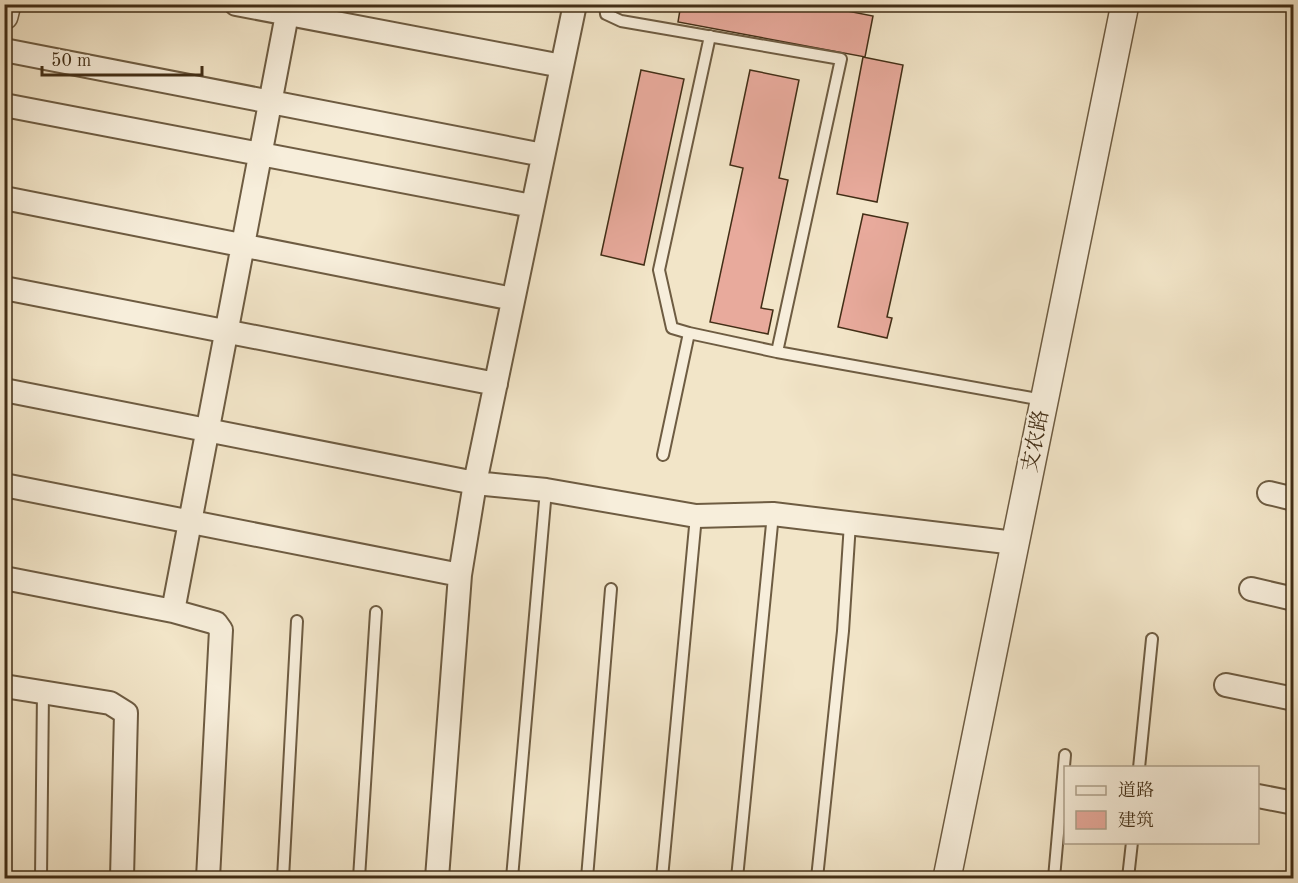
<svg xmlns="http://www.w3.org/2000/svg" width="1298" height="883" font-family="'Old Standard TT','Noto Serif SC',serif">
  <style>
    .building { fill: #e8aa9c; stroke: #422e16; stroke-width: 1.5 }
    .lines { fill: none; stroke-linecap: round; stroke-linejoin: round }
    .service-casing { stroke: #6e5c42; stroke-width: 14 }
    .minor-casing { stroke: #6e5c42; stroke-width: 26 }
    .tertiary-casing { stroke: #6e5c42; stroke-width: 30 }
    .service { stroke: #f7eedb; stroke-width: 10 }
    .minor { stroke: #f7eedb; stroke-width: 22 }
    .tertiary { stroke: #f7eedb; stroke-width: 27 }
    .labels { text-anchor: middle; stroke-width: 5; stroke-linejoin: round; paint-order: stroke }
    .street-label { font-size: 21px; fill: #422e16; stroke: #f7eedb }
  </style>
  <rect width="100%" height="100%" fill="#f2e5c8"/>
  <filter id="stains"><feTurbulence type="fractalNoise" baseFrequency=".00333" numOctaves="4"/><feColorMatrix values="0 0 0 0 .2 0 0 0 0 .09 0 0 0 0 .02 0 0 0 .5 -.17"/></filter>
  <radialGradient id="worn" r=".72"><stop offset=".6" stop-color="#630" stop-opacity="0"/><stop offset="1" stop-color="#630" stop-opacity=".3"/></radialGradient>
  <!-- building -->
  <path class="building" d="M 681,4 L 812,4 L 873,16 L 865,57 L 678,22 Z
    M 863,57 L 903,65 L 877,202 L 837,194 Z
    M 641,70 L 684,79 L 644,265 L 601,255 Z
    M 750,70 L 799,80 L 779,178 L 788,180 L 761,308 L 773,310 L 768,334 L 710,322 L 743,168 L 730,165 Z
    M 863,214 L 908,223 L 887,317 L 892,318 L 887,338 L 838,327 Z"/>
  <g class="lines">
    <!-- service casing -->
    <g class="service-casing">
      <path id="service" d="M 605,4 L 606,14 L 621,21 L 841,59 L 777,352 L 1043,400
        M 689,333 L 672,328 L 659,270 L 710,36
        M 663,455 L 689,333 L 777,352
        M 1139,768 L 1152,639
        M 41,878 L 43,692
        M 283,878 L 297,621
        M 359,878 L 376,612
        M 512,878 L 546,490
        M 587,878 L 611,589
        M 662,878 L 696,516
        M 737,878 L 773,514
        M 817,878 L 843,631 L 850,523
        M 1054,878 L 1065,755
        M 1128,878 L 1132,842"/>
    </g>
    <!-- minor casing -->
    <g class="minor-casing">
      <path id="minor" d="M 236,4 L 562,66
        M 4,50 L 543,155
        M 4,105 L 532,206
        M 4,198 L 513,299
        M 4,288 L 496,384
        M 4,390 L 475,483 L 546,490 L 696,516 L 773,514 L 1015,543
        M 4,485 L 460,575
        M 1269,493 L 1294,499
        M 4,578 L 173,611 L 216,623 L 221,630 L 208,878
        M 1251,589 L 1294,599
        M 173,611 L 289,4
        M 1226,685 L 1294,699
        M 4,686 L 110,703 L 126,713 L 122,878
        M 1258,796 L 1294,803
        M 437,878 L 460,575 L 475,483 L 575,4"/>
    </g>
    <!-- tertiary casing -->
    <g class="tertiary-casing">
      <path id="tertiary" d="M 4,16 L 7,4
        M 947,878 L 1125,4"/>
    </g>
    <!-- service -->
    <use href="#service" class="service"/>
    <!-- minor -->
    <use href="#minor" class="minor"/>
    <!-- tertiary -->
    <use href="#tertiary" class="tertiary"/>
  </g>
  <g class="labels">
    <!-- street labels -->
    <g class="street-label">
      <text transform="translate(1035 441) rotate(-79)" y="7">支农路</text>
    </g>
  </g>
  <!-- margin -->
  <rect width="1298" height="883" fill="none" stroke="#f2e5c8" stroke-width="24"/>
  <rect x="6" y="6" width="1286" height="871" fill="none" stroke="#422e16" stroke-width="3"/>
  <rect x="12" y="12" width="1274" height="859" fill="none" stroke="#422e16" stroke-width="1.5"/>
  <!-- legend -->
  <rect x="1064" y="766" width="195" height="78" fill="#f7eedb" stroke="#afa18c" stroke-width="1.5"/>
  <rect x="1076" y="786" width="30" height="9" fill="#f7eedb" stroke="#afa18c" stroke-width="1.5"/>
  <text x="1118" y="796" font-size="18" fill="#422e16">道路</text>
  <rect x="1076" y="811" width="30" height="18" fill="#e8aa9c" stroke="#afa18c" stroke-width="1.5"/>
  <text x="1118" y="826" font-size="18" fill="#422e16">建筑</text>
  <!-- scale -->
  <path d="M42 66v9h160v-9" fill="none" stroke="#422e16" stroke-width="3"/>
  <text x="51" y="66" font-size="18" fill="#422e16" stroke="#f7eedb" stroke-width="4.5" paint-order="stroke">50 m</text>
  <rect width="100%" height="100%" filter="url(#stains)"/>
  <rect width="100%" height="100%" fill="url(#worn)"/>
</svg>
